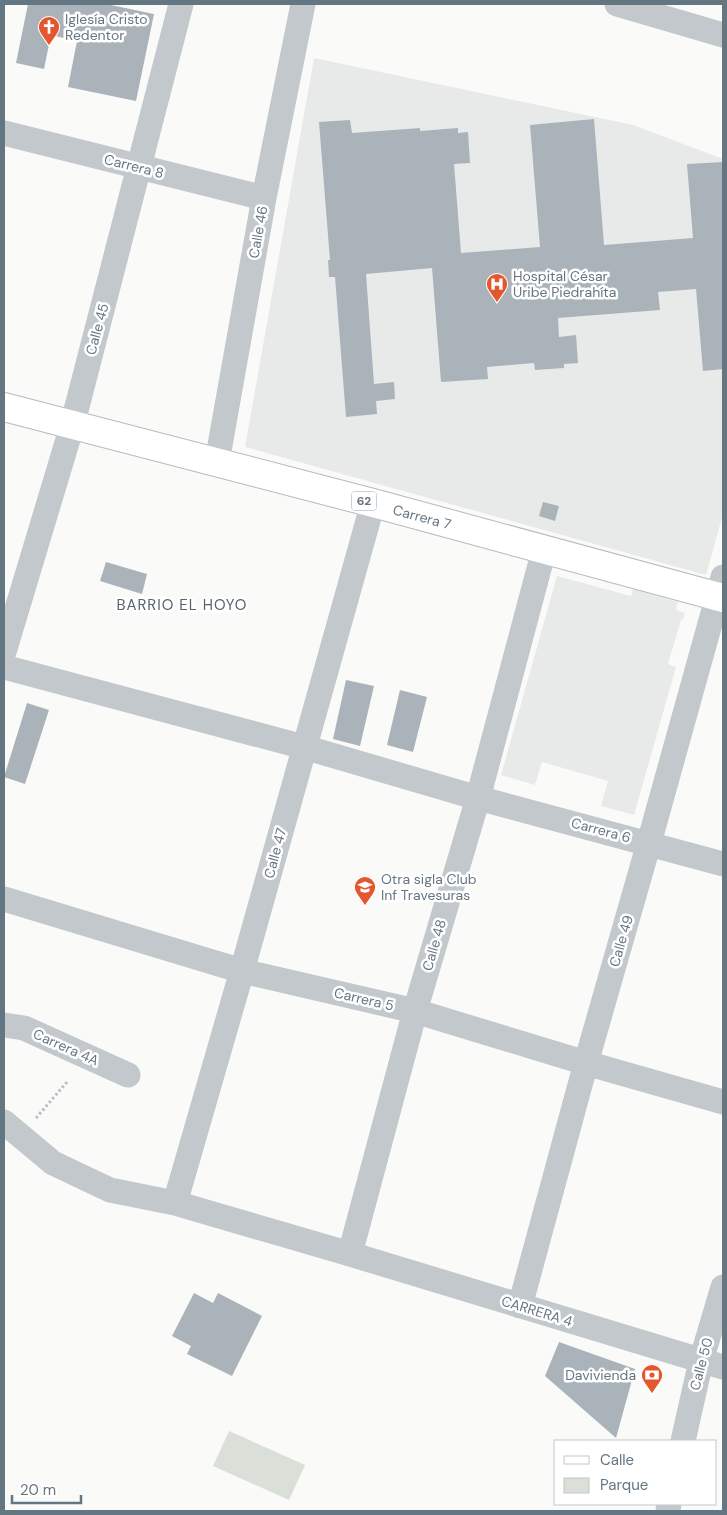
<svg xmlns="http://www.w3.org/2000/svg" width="727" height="1515" font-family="'DM Sans',sans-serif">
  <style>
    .built { fill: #e8e9e9 }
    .green { fill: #dadfd7 }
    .building { fill: #aab3b9 }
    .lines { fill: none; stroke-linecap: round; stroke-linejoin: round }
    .primary-casing { stroke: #b5babe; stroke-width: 30 }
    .path { stroke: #bbbfc2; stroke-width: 3; stroke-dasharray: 2.5 2.5; stroke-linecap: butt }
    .street { stroke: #c3c8cc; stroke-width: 25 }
    .primary { stroke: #fff; stroke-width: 28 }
    .labels { text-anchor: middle; stroke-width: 5; stroke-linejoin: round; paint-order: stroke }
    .shield { fill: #fff; stroke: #939fa8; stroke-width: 1 }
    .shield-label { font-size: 12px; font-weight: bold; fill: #657683 }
    .poi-label { font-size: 14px; fill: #657683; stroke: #fff; text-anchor: start }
    .street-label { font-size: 14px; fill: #657683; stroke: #fff }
    .neighbourhood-label { font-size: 15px; letter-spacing: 1px; fill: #57646e; stroke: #fff }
  </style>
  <rect width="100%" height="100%" fill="#fafaf8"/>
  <!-- built -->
  <path class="built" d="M 314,58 L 633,125 L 723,159 L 723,514 L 706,575 L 245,447 Z
    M 557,576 L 631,596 L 633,589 L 678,602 L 676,610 L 685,613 L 683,620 L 681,620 L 668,664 L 676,667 L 634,815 L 601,806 L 608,781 L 542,762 L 535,785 L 501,775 Z"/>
  <!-- green -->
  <path class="green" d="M 229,1431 L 305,1465 L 289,1500 L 213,1466 Z"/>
  <!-- building -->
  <path class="building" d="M 28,4 L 106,4 L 154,14 L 136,101 L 68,87 L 77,41 L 51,35 L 44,69 L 16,63 Z
    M 594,119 L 604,245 L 693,238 L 687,164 L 723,162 L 723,369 L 703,371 L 696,289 L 658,292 L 660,310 L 558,318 L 559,337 L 576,335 L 578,363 L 564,364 L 564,368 L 535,370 L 534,363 L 487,367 L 488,379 L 441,382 L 432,268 L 366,274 L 374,384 L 394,382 L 395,399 L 376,401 L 377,414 L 346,417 L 335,277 L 329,277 L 328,260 L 330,260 L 319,122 L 350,120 L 352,133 L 420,128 L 420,131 L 458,128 L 458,133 L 468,132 L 470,163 L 454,164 L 461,253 L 540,247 L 530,125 Z
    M 543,502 L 559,506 L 555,521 L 539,516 Z
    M 106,562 L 147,574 L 142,594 L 100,581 Z
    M 346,680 L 374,686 L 360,746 L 333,739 Z
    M 400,690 L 427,697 L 413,752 L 387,745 Z
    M 27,703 L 49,710 L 25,784 L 4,777 Z
    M 194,1293 L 213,1303 L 218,1293 L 262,1316 L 232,1376 L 187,1354 L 191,1346 L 172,1336 Z
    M 559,1342 L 635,1369 L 616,1438 L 545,1376 Z"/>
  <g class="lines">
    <!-- primary casing -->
    <g class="primary-casing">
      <path id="primary" d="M 4,407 L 373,503 L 723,598"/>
    </g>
    <!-- path -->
    <path class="path" d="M 36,1118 L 67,1082"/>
    <!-- street -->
    <path class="street" d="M 617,4 L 723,35
      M 4,133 L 264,198
      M 217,462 L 264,198 L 303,4
      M 4,652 L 72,426 L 181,4
      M 4,667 L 304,747 L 478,798 L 723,864
      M 4,899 L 242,971 L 415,1011 L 586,1063 L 723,1102
      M 4,1025 L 24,1028 L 128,1075
      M 4,1122 L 53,1163 L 110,1190 L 175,1203 L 350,1254 L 723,1367
      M 175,1203 L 242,971 L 373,503
      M 350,1254 L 415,1011 L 478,798 L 544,550
      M 520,1306 L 586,1063 L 649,843 L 723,577
      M 683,1441 L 701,1361 L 723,1287
      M 668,1511 L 669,1504"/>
    <!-- primary -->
    <use href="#primary" class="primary"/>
  </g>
  <!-- icons -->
  <defs>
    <g id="church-pin" transform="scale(1.125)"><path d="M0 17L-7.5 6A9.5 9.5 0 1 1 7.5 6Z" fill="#e4572e" stroke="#fff"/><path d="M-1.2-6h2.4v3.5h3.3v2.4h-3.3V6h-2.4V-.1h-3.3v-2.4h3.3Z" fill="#fff"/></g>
    <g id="hospital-pin" transform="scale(1.125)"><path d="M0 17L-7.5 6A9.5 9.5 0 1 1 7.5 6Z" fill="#e4572e" stroke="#fff"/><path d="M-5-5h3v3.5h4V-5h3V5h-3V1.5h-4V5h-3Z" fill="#fff"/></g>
    <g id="school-pin" transform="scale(1.125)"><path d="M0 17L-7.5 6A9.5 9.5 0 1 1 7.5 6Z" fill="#e4572e" stroke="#fff"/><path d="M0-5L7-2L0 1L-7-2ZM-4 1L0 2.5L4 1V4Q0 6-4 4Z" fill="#fff"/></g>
    <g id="bank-pin" transform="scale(1.125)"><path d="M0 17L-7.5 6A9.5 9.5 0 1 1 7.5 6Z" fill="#e4572e" stroke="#fff"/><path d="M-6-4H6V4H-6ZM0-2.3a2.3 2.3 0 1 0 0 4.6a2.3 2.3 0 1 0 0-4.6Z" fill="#fff"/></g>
  </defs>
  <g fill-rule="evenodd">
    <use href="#church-pin" x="49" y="27"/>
    <use href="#hospital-pin" x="497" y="284"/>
    <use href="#school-pin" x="365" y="887"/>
    <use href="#bank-pin" x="652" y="1375"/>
  </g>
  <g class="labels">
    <!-- shield labels -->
    <rect class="shield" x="351.5" y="491.5" width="25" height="19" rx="4"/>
    <g class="shield-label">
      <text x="364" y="505">62</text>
    </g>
    <!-- poi labels -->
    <g class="poi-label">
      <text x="65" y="24">Iglesía Cristo<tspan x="65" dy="16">Redentor</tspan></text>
      <text x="513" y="281">Hospital César<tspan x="513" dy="16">Uribe Piedrahíta</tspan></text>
      <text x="381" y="884">Otra sigla Club<tspan x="381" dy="16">Inf Travesuras</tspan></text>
      <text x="636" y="1380" text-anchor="end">Davivienda</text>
    </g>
    <!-- street labels -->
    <g class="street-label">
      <text transform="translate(134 166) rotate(14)" y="5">Carrera 8</text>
      <text transform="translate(258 232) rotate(-80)" y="5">Calle 46</text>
      <text transform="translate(97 329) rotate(-75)" y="5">Calle 45</text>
      <text transform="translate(422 517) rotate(15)" y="5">Carrera 7</text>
      <text transform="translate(601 830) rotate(15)" y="5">Carrera 6</text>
      <text transform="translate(275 853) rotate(-75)" y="5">Calle 47</text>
      <text transform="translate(621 941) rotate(-74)" y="5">Calle 49</text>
      <text transform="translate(434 945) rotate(-74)" y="5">Calle 48</text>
      <text transform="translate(364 999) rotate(13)" y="5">Carrera 5</text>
      <text transform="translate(66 1047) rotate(24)" y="5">Carrera 4A</text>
      <text transform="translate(537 1311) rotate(17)" y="5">CARRERA 4</text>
      <text transform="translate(701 1364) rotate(-75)" y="5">Calle 50</text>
    </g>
    <!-- neighbourhood labels -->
    <g class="neighbourhood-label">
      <text x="182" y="610">BARRIO EL HOYO</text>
    </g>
  </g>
  <!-- border -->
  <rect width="727" height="1515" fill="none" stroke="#657683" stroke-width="10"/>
  <!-- legend -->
  <rect x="554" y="1440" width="162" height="65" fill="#ffffff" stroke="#c1c8cd"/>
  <rect x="564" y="1456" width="25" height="8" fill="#ffffff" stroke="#c1c8cd"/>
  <text x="600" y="1465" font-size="15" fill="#657683">Calle</text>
  <rect x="564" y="1478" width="25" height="15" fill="#dadfd7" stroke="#c1c8cd"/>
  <text x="600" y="1490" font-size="15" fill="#657683">Parque</text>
  <!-- scale -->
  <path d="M12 1495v8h69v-8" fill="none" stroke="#657683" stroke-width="2.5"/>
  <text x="20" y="1495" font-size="15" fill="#657683" stroke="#ffffff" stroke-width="4" paint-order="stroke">20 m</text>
</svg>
